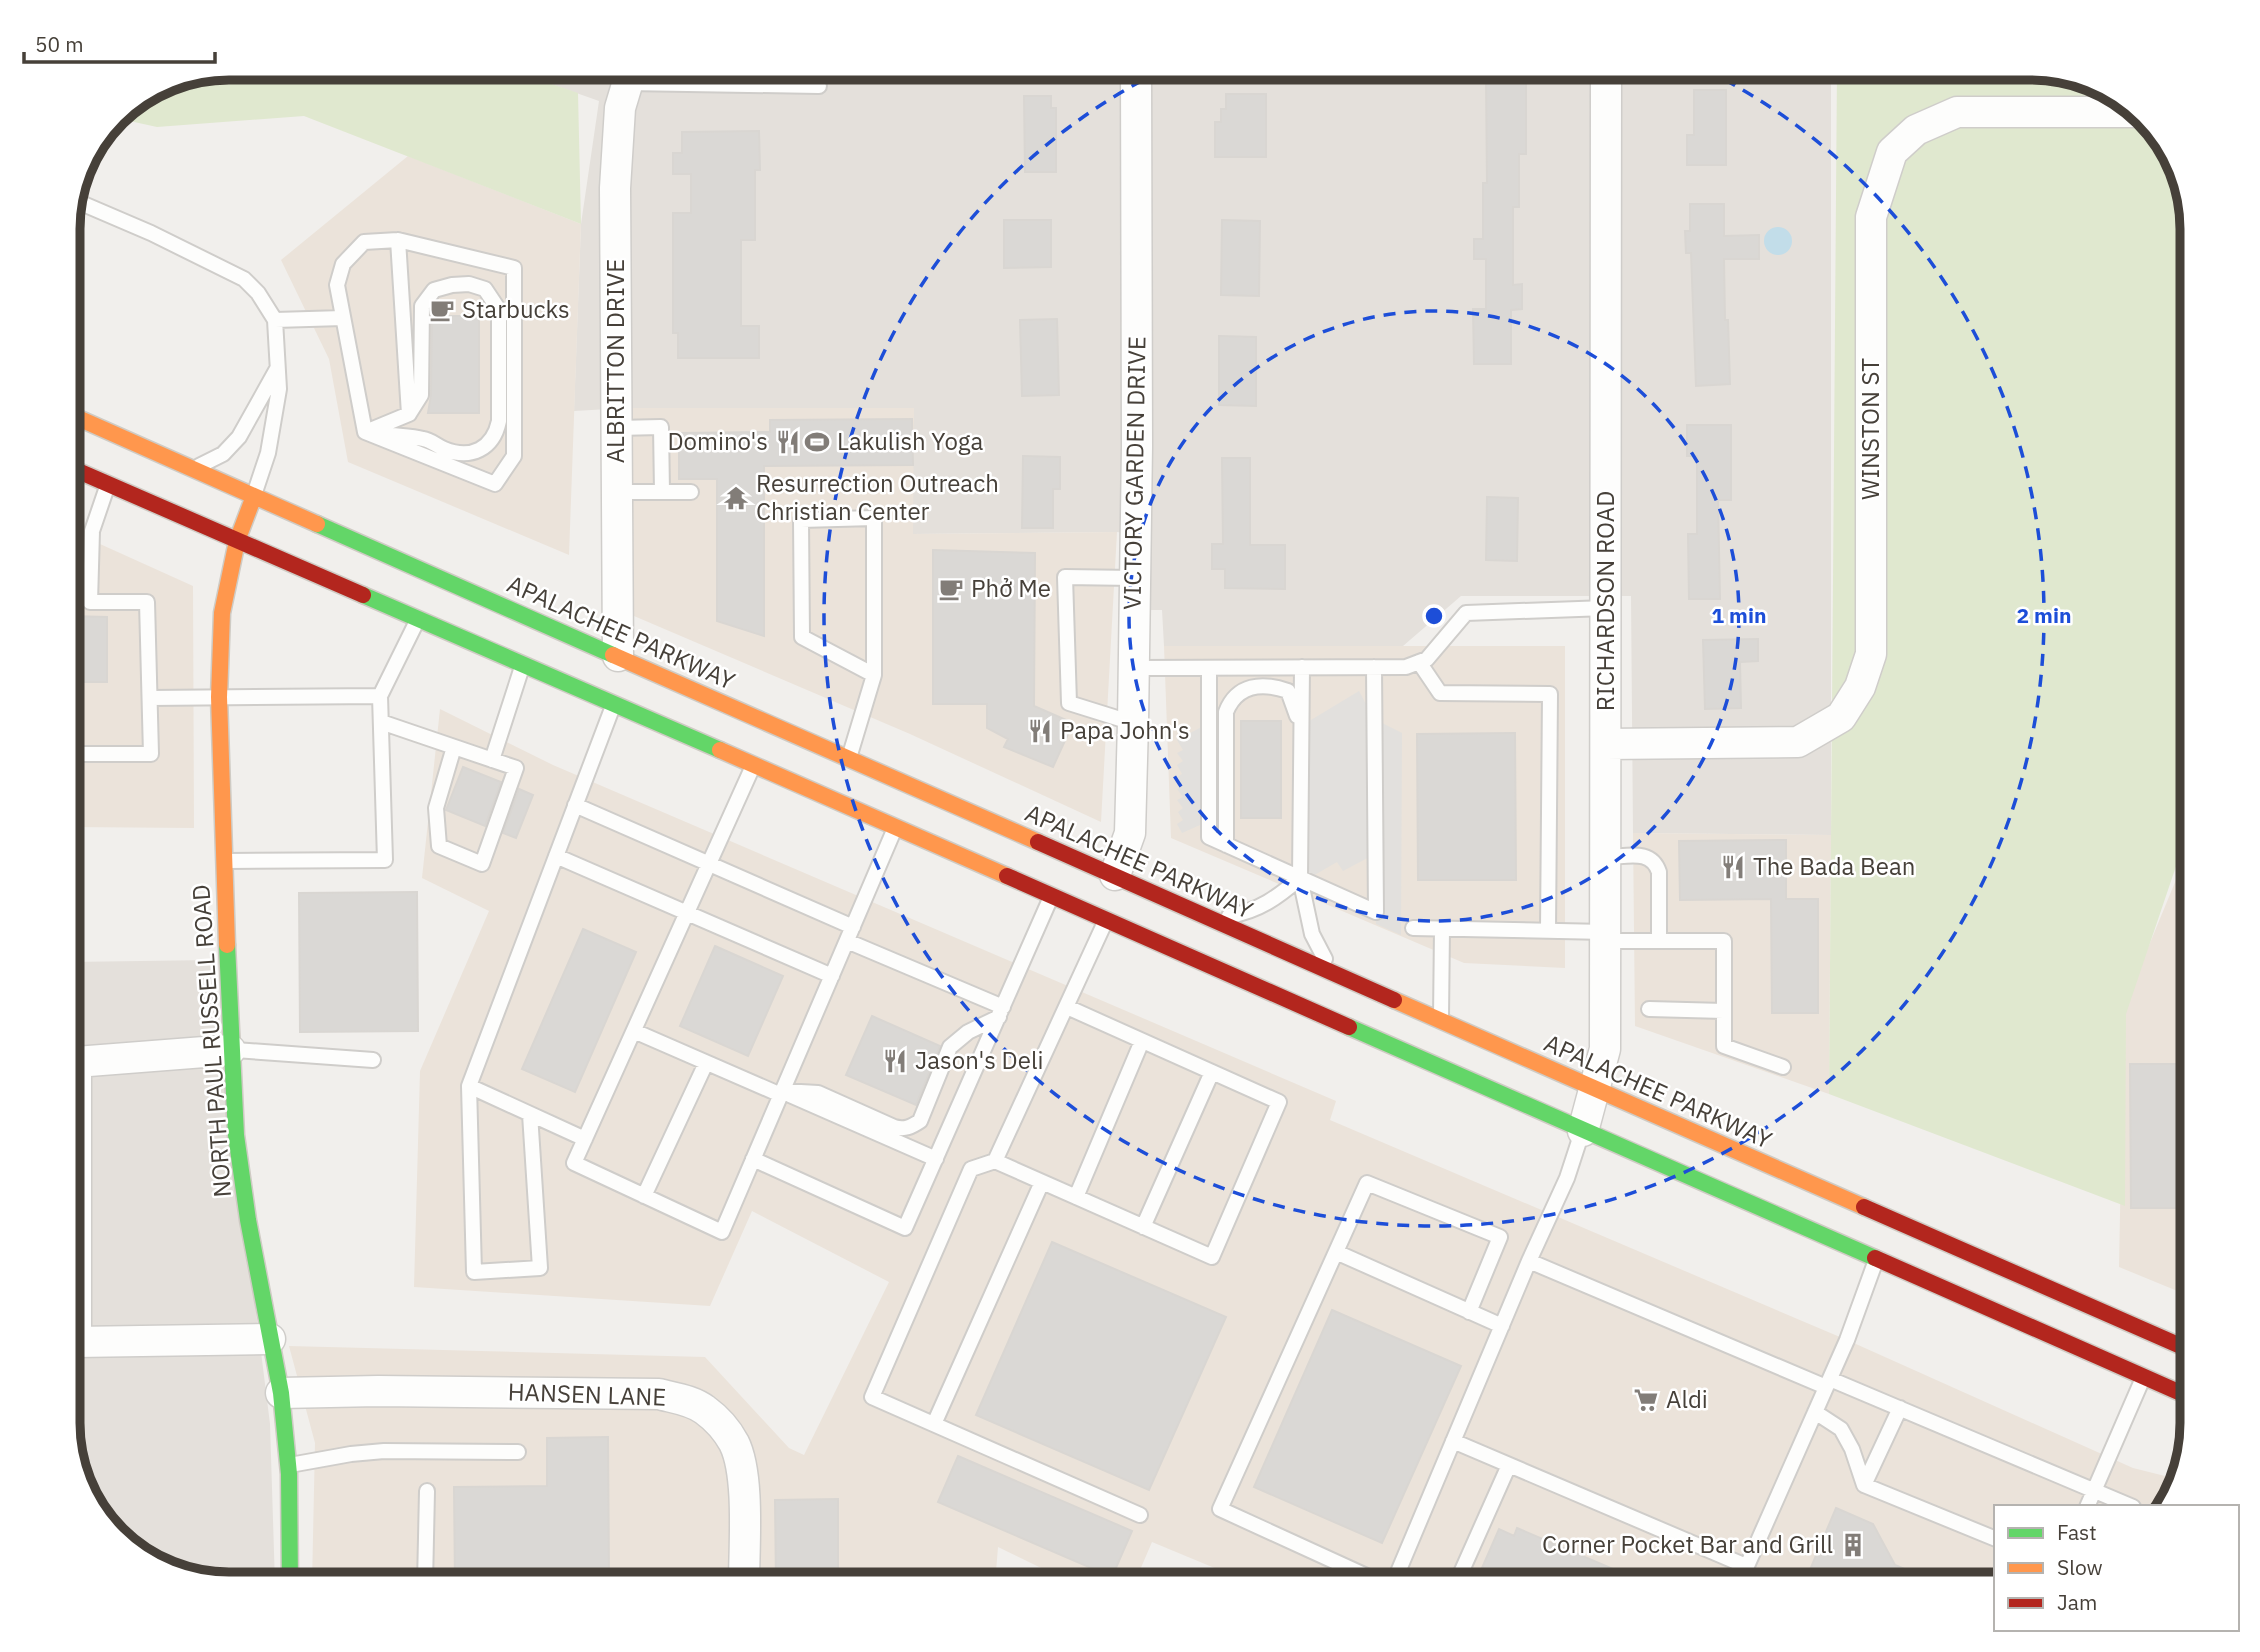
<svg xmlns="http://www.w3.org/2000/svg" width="2260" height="1652" font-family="'IBM Plex Sans',sans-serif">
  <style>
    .residential { fill: #e4e0db }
    .commercial { fill: #ebe3da }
    .green { fill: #e0e8cf }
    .parking { fill: #e2e0dd }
    .water { fill: #c2dde9 }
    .building { fill: #dad8d5; stroke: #d9d6d2; stroke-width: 2 }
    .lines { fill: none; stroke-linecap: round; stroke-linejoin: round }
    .lane-casing { stroke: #cfcdca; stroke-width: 18 }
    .street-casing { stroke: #cfcdca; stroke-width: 33 }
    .fast-casing { stroke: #cfcbc4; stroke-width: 19 }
    .slow-casing { stroke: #cfcbc4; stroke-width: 19 }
    .jam-casing { stroke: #cfcbc4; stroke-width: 19 }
    .lane { stroke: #fdfdfc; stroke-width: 14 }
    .street { stroke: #fdfdfc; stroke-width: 30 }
    .fast { stroke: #63d668; stroke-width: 16 }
    .slow { stroke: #ff974d; stroke-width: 16 }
    .jam { stroke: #b3261e; stroke-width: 16 }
    .ring { fill: none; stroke: #1d4ed8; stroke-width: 3.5; stroke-dasharray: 12 9 }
    .labels { text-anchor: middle; stroke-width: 5; stroke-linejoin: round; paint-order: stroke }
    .poi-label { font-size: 24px; fill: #464039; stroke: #fff; text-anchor: start }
    .street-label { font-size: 24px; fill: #464039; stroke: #fff }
    .rim { fill: none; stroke: #464039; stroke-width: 9 }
    .centre { fill: #1d4ed8; stroke: #fff; stroke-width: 3.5 }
    .ring-label { font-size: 21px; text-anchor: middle; font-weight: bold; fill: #1d4ed8; stroke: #fff; stroke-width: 5; stroke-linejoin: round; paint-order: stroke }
  </style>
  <rect width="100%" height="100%" fill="#f1efec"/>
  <!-- residential -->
  <path class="residential" d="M 506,68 L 1831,68 L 1831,835 L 1633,833 L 1631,596 L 1461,596 L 1403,646 L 1164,646 L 1162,610 L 1149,610 L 1148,536 L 1117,532 L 913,534 L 627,408 L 574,411 L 581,224 L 599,101 Z
    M 212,960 L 270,1424 L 275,1584 L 229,1584 L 132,1551 L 90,1503 L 69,1433 L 69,962 Z"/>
  <!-- commercial -->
  <path class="commercial" d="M 408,156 L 581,224 L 569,555 L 348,462 L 329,359 L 281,260 Z
    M 627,408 L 914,408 L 913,534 L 1117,532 L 1101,822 L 910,734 L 627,613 Z
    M 69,530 L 193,586 L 194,828 L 69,827 Z
    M 1164,646 L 1565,646 L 1565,968 L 1464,963 L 1171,838 Z
    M 440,709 L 553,765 L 1336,1101 L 1330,1120 L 1847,1340 L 2133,1468 L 2173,1478 L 2163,1507 L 1996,1507 L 1996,1584 L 1253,1584 L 1152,1542 L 1134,1584 L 1074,1584 L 998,1547 L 995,1584 L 312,1584 L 315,1443 L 289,1346 L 705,1357 L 789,1448 L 804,1455 L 889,1282 L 752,1211 L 710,1306 L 414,1287 L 420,1071 L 489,911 L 422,878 Z
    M 1633,833 L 1831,835 L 1829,1094 L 1635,1026 Z
    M 2192,841 L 2192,1297 L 2119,1267 L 2124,1006 Z"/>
  <!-- green -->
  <path class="green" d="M 230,68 L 505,68 L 578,93 L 581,224 L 304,116 L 157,127 L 116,118 L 123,109 L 168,80 Z
    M 1837,68 L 2031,68 L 2128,101 L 2175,158 L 2192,229 L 2192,819 L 2126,1014 L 2125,1206 L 1829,1094 Z"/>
  <!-- parking -->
  <path class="parking" d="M 1359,691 L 1374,719 L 1402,733 L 1401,935 L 1376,924 L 1375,854 L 1343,871 L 1337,862 L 1306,880 L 1301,726 Z
    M 1209,723 L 1209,821 L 1182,833 L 1177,824 L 1183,820 L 1178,812 L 1183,808 L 1177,800 L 1183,797 L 1177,789 L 1182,786 L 1177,777 L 1182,774 L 1177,765 L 1183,761 L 1177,753 L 1183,750 L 1177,740 Z"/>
  <!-- water -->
  <path class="water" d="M1764 241a14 14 0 1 1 28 0a14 14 0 1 1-28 0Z"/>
  <!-- building -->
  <path class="building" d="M 1486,77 L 1526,77 L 1526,154 L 1519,154 L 1519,207 L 1513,207 L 1513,285 L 1522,284 L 1522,309 L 1511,310 L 1511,364 L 1474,364 L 1473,309 L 1486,309 L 1486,259 L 1474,259 L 1474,239 L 1483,239 L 1483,183 L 1487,183 Z
    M 1694,90 L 1726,90 L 1726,165 L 1687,165 L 1687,135 L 1694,135 Z
    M 1226,94 L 1266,94 L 1266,157 L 1215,157 L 1215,122 L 1221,122 L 1221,109 L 1226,109 Z
    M 1024,96 L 1051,96 L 1051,108 L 1056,108 L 1056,172 L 1025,172 Z
    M 759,131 L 760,170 L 755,170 L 755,240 L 741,240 L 741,326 L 759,326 L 759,358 L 678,358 L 678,333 L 673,333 L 673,213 L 691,213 L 691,174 L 673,174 L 673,153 L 682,153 L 682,132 Z
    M 1690,204 L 1724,204 L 1724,236 L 1759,235 L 1759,259 L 1724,259 L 1725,320 L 1728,320 L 1730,384 L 1696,386 L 1691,253 L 1686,253 L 1685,231 L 1690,231 Z
    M 1004,220 L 1051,220 L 1051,267 L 1004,268 Z
    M 1222,220 L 1260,221 L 1259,296 L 1221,295 Z
    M 432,316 L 479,316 L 479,413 L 428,413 L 431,395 Z
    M 1057,319 L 1059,395 L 1022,396 L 1020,320 Z
    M 1219,336 L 1256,337 L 1256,406 L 1219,405 Z
    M 912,419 L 913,465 L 764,466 L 764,636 L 717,621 L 717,479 L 679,479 L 679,433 L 770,432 L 770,420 Z
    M 1687,425 L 1731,425 L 1731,500 L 1718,500 L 1720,599 L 1689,599 L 1688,534 L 1697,534 L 1697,456 L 1687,456 Z
    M 1023,456 L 1060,457 L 1060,489 L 1053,489 L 1053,528 L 1022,528 Z
    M 1222,458 L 1250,458 L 1250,545 L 1285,545 L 1285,589 L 1225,588 L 1225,569 L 1212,569 L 1212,544 L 1223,544 Z
    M 1487,497 L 1518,498 L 1517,561 L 1486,560 Z
    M 933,550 L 1035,553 L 1034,706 L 1073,723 L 1053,767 L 1004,747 L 1008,739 L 987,728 L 987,704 L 933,704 Z
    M 69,616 L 107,617 L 107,682 L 69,682 Z
    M 1758,639 L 1758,661 L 1740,662 L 1741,708 L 1705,709 L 1703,640 Z
    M 1241,721 L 1281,721 L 1281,818 L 1241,818 Z
    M 1515,733 L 1516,880 L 1418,880 L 1417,734 Z
    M 463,767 L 501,782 L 485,826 L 446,810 Z
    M 519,789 L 533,795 L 516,838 L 503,833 Z
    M 1786,840 L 1786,899 L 1818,899 L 1818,1013 L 1772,1013 L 1771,899 L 1680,900 L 1679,841 Z
    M 417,892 L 418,1031 L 300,1032 L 299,893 Z
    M 583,929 L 636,952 L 575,1092 L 522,1069 Z
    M 715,946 L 783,976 L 748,1056 L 680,1026 Z
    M 872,1016 L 940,1046 L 916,1105 L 846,1075 Z
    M 2130,1064 L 2184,1064 L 2184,1208 L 2131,1208 Z
    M 1052,1242 L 1226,1317 L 1149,1490 L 976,1415 Z
    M 1332,1310 L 1461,1366 L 1382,1543 L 1254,1487 Z
    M 608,1437 L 609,1578 L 529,1579 L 529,1584 L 455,1584 L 454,1487 L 547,1486 L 547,1438 Z
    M 958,1456 L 1132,1531 L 1112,1577 L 938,1502 Z
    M 838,1499 L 838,1584 L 776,1584 L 775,1500 Z
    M 1836,1508 L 1873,1524 L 1895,1565 L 1940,1584 L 1804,1584 Z
    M 1517,1528 L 1648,1584 L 1475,1584 L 1499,1529 L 1514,1536 Z"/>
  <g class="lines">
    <!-- lane casing -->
    <g class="lane-casing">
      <path id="lane" d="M 626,83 L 819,86
        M 74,200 L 151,233 L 244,279 L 258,293 L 275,320 L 279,389 L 268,453 L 254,495
        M 398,240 L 514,268 L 514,456 L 495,484 L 365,432 L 337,285 L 343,264 L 364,242 Z
        M 275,320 L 343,318
        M 617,428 L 661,427 L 662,492
        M 368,431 L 409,414 L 398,240
        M 384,434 C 397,436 411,436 423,439 C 431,440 437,446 444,449 C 471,460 493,449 499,421 L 499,310 L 485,289 L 469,284 L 452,285 L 434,290 L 422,306 L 421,395 L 409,414
        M 199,466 L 223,454 L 239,437 L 277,369
        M 617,492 L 691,492
        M 1419,662 L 1440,693 L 1550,694 L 1548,931
        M 1302,667 L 1300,878 L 1312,934 L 1325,959
        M 1133,668 L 1406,667 L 1427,659 L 1466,613 L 1606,608
        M 1209,668 L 1209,837 L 1376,912 L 1374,667
        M 150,698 L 380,696
        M 381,722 C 426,737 471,753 516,768 L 482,864 L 439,846 L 436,808 L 454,747
        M 1133,723 L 1069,703 L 1065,577 L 1134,578
        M 69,754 L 151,754 L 147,602 L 90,602 L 92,531 L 107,487
        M 849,758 L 874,675 L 874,518 L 801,520 L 802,637 L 874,675
        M 492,760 L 522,667
        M 753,766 L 574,1163 L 722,1232 L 895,828
        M 575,805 L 853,927
        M 1226,845 L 1226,712 C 1237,684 1262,682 1288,691 L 1297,716
        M 556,856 L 832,976
        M 1606,857 C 1627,857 1651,848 1659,872 L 1659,941
        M 226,861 L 385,860 L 380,696 L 417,621
        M 1229,916 C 1259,911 1278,897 1300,878
        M 1106,920 L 995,1161 L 971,1169 L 872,1397 L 1140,1515
        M 1413,928 L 1606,932
        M 847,941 L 1003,1007
        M 1606,941 L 1724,941 L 1724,1046 L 1783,1067
        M 1649,1009 L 1724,1011
        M 1441,1017 L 1442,929
        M 634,1031 L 781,1095
        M 235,1050 L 373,1060
        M 469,1086 L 585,1139
        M 783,1091 L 818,1093 L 894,1127 C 905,1130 911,1127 920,1121 L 950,1047 L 968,1032 L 999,1017
        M 790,1095 L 936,1159
        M 530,1114 L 540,1268 L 474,1272 L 469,1086 L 613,706
        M 753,1159 L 905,1228 L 1051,897
        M 995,1161 L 1212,1257 L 1279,1102 L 1067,1007
        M 644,1196 L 706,1063
        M 1076,1197 L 1142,1041
        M 1143,1227 L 1212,1072
        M 1336,1252 L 1502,1326
        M 1529,1261 L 1826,1387
        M 1830,1379 L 2133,1507
        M 1815,1412 L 1841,1429 L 1852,1449 L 1864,1485 L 1996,1539
        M 934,1424 L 1042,1182
        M 1453,1441 L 1746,1566
        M 290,1465 L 351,1454 L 384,1451 L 518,1452
        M 1864,1485 L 1900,1408
        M 2087,1507 L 2143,1378
        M 425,1584 L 427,1491
        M 1384,1584 L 1220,1509 L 1367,1183 L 1500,1237 L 1469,1312
        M 1393,1584 L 1529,1261 L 1567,1178 L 1582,1132
        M 1456,1584 L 1509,1465
        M 1739,1584 L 1847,1340 L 1876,1260"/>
    </g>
    <!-- street casing -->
    <g class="street-casing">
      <path id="street" d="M 618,656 L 615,188 L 620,108 L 632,68
        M 1606,744 L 1798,742 L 1841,717 L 1860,687 L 1871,654 L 1871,217 L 1892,152 L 1916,130 L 1957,112 L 2137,112
        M 1115,875 L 1130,833 L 1133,723 L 1137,446 L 1136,68
        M 230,1050 L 76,1062 L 76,1342 L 270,1339
        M 1583,1131 L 1605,1049 L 1606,68
        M 281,1393 L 378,1391 L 659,1394 C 674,1398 692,1400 705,1410 C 716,1418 727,1430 734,1443 C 750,1475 744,1546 744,1584"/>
    </g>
    <!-- fast casing -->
    <g class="fast-casing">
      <path id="fast" d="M 317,524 L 613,655
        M 363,595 L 720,750
        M 227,945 L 236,1135 L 248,1220 L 281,1393 L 289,1474 L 290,1584
        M 1349,1027 L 1875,1258"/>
    </g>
    <!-- slow casing -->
    <g class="slow-casing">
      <path id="slow" d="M 69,414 L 317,524
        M 613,655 L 1038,842
        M 720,750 L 1007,876
        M 227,945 L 219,697 L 222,613 L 237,541 L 254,496
        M 1394,1000 L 1864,1207"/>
    </g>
    <!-- jam casing -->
    <g class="jam-casing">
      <path id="jam" d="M 69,467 L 363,595
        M 1038,842 L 1394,1000
        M 1007,876 L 1349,1027
        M 1864,1207 L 2192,1351
        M 1875,1258 L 2192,1398"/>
    </g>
    <!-- lane -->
    <use href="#lane" class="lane"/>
    <!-- street -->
    <use href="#street" class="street"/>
    <!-- fast -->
    <use href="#fast" class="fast"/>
    <!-- slow -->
    <use href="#slow" class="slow"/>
    <!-- jam -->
    <use href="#jam" class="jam"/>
  </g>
  <!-- distance rings -->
  <g class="ring">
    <circle cx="1434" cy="616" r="305"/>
    <path d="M1706 70A610 610 0 1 1 1162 70"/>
  </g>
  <!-- icons -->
  <defs>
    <g id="cafe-bare" transform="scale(1.89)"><path d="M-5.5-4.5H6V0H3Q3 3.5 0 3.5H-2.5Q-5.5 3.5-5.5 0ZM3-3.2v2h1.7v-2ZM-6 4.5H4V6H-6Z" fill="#827d78" stroke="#fff" stroke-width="2.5" paint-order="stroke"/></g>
    <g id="restaurant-bare" transform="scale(1.89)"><path d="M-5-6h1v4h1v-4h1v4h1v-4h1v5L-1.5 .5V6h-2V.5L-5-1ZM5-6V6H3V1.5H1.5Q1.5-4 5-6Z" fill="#827d78" stroke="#fff" stroke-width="2.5" paint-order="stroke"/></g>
    <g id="stadium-bare" transform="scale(1.89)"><path d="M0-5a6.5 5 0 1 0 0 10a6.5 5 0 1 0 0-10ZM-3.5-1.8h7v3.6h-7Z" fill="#827d78" stroke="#fff" stroke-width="2.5" paint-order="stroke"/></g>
    <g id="temple-bare" transform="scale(1.89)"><path d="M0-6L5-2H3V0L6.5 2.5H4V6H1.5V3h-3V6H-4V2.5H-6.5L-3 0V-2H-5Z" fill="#827d78" stroke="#fff" stroke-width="2.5" paint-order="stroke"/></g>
    <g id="supermarket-bare" transform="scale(1.89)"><path d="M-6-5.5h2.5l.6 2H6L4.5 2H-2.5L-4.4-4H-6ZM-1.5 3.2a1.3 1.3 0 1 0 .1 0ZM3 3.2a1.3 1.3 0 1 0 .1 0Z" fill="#827d78" stroke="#fff" stroke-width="2.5" paint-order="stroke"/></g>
    <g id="building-bare" transform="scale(1.89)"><path d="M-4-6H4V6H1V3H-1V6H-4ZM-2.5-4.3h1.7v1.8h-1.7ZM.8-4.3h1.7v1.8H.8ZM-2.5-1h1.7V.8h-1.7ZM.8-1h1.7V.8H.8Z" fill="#827d78" stroke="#fff" stroke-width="2.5" paint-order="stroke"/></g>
  </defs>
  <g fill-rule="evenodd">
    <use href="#cafe-bare" x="442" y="310"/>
    <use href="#restaurant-bare" x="788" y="442"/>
    <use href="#stadium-bare" x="817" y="442"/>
    <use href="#temple-bare" x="736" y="498"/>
    <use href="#cafe-bare" x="951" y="589"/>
    <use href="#restaurant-bare" x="1040" y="731"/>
    <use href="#restaurant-bare" x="1733" y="867"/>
    <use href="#restaurant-bare" x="895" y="1061"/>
    <use href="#supermarket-bare" x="1646" y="1400"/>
    <use href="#building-bare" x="1853" y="1545"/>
  </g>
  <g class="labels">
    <!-- poi labels -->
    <g class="poi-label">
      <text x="462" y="318">Starbucks</text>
      <text x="768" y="450" text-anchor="end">Domino's</text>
      <text x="837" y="450">Lakulish Yoga</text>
      <text x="756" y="492">Resurrection Outreach<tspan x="756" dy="28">Christian Center</tspan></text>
      <text x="971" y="597">Phở Me</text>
      <text x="1060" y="739">Papa John's</text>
      <text x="1753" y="875">The Bada Bean</text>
      <text x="915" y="1069">Jason's Deli</text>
      <text x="1666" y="1408">Aldi</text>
      <text x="1833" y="1553" text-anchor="end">Corner Pocket Bar and Grill</text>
    </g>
    <!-- street labels -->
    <g class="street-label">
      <text transform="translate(616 361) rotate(-90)" y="8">ALBRITTON DRIVE</text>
      <text transform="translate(1871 429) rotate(-90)" y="8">WINSTON ST</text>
      <text transform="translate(1135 473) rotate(-89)" y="8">VICTORY GARDEN DRIVE</text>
      <text transform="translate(1606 601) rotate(-90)" y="8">RICHARDSON ROAD</text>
      <text transform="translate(621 633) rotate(24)" y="8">APALACHEE PARKWAY</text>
      <text transform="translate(1139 862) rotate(24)" y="8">APALACHEE PARKWAY</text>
      <text transform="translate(212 1041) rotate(-94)" y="8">NORTH PAUL RUSSELL ROAD</text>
      <text transform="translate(1658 1092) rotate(24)" y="8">APALACHEE PARKWAY</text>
      <text transform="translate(587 1395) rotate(2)" y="8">HANSEN LANE</text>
    </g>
  </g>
  <!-- crop -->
  <path d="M0 0H2260V1652H0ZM229 80H2031A149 149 0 0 1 2180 229V1423A149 149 0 0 1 2031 1572H229A149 149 0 0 1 80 1423V229A149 149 0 0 1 229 80Z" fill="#fff" fill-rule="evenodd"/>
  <path class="rim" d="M229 80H2031A149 149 0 0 1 2180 229V1423A149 149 0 0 1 2031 1572H229A149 149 0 0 1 80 1423V229A149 149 0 0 1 229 80Z"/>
  <circle cx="1434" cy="616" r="10" class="centre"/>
  <g class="ring-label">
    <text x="1739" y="623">1 min</text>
    <text x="2044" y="623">2 min</text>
  </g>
  <!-- legend -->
  <rect x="1994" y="1505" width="245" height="126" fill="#ffffff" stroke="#b5b3b0" stroke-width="2"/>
  <rect x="2008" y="1528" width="35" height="10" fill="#63d668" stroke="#b5b3b0" stroke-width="2"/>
  <text x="2057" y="1540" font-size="21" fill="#464039">Fast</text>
  <rect x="2008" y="1563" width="35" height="10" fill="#ff974d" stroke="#b5b3b0" stroke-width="2"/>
  <text x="2057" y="1575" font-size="21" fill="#464039">Slow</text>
  <rect x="2008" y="1598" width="35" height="10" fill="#b3261e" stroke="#b5b3b0" stroke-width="2"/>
  <text x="2057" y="1610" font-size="21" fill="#464039">Jam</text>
  <!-- scale -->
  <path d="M24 52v10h191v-10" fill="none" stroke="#464039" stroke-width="3.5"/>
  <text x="35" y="52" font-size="21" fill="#464039" stroke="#ffffff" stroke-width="5" paint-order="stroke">50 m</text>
</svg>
